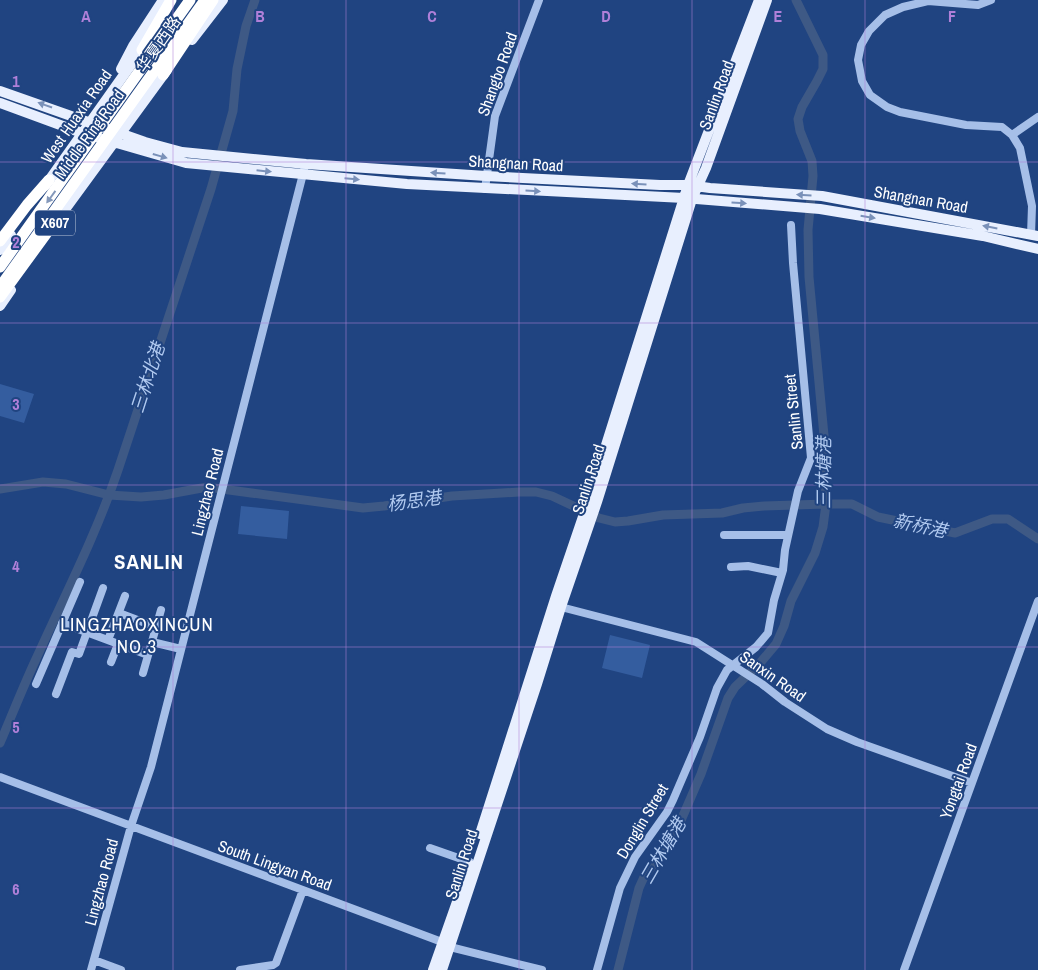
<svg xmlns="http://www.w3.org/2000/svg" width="1038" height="970" font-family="'Archivo Narrow','Noto Sans SC',sans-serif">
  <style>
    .pitch { fill: #345d9f }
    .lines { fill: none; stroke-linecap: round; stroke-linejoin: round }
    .river { stroke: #3e5985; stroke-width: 9 }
    .minor { stroke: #a6bfe8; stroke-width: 8 }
    .major { stroke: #e8effe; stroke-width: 10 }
    .highway { stroke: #fff; stroke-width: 11 }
    .highway-bridge { stroke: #fff; stroke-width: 11 }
    .oneway { fill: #7a91b9 }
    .oneway2 { fill: #8498ba }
    .grid { fill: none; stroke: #b080d9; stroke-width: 1; stroke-opacity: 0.55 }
    .labels { text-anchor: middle; stroke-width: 4; stroke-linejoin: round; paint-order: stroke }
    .shield { fill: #204481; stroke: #bcc7d9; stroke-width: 1 }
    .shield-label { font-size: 15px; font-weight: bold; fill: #fff }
    .street-label { font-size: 16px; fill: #fff; stroke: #204481 }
    .water-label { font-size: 18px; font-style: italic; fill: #b1caf0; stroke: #204481 }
    .quarter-label { font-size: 19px; letter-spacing: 1px; fill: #fff; stroke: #204481 }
    .district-label { font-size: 21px; font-weight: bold; letter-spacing: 1px; fill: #fff; stroke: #204481 }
    .grid-label { font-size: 16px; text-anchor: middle; font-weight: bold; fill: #b080d9; stroke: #204481; stroke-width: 4; stroke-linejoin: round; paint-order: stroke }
  </style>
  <rect width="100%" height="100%" fill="#204481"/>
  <!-- pitch -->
  <path class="pitch" d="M 0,384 L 34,394 L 24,423 L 0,416 Z
    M 241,506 L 289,511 L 287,539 L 238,534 Z
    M 610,635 L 650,645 L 642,678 L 602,668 Z"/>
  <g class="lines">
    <!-- river -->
    <path class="river" d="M 0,489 L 43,482 L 66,484 L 109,495 L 141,497 L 164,495 L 207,487 L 363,508 L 384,506 L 452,496 L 519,492 L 536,492 L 552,496 L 599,518 L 615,522 L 628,521 L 663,515 L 722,513 L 743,508 L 764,506 L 826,504 L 852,504 L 878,517 L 955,533 L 992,519 L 1008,519 L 1038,539
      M 0,743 C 12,715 23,687 36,659 C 64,597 96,535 118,470 L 211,189 L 233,111 L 237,69 L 246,26 L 255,0
      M 618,970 L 639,888 L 644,877 L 668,845 L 676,832 L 701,774 L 728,698 L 735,687 L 760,663 L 776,644 L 784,626 L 791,601 L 815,553 L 823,527 L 826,504 L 825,446 L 809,277 L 808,230 L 813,176 L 812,161 L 800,131 L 798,119 L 802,107 L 817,81 L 823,69 L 823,55 L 796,0"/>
    <!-- minor -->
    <path class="minor" d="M 991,0 L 978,5 L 928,1 L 903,7 L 885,15 L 869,31 L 861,45 L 858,60 L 862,81 L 870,95 L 887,107 L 900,112 L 966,125 L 1002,127 L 1012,135 L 1020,148 L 1032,206 L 1031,235
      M 1012,135 L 1038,117
      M 485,189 L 495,116 L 539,0
      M 724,535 L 788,535
      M 731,567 L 748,566 L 782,573
      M 557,606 L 696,642 L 762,684 L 785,702 L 827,729 L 857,742 L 972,783
      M 119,613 L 156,627
      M 62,623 L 148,655
      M 108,640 L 125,596
      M 152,642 L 181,649
      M 111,662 L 118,644
      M 143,673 L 161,610
      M 36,684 L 80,582
      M 56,694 L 72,652 L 79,654 L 103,588
      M 0,777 L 442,942 L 450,947 L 542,970
      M 430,848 L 470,862
      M 94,960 L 121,970
      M 91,970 L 131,826 L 151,767 L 304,170
      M 240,970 L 273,965 L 276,963 L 303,890
      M 597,970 L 620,888 L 635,857 L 667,812 L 673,800 L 700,737 L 717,688 L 727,670 L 756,647 L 768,633 L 774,600 L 783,570 L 785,550 L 798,491 L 811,458 L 793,263 L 791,225
      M 904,970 L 1038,601"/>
    <!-- major -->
    <path class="major" d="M 192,40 L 223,0
      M 121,69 L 133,46 L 163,0
      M 0,91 L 145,142 L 182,152 L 306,164 L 486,176 L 660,185 L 688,185 L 710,188 L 822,196 L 1038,236
      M 0,103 L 82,133 L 186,163 L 407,184 L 684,198 L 820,209 L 983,236 L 1038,249
      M 45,186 L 145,45
      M 50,230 L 167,70
      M 0,250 L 11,235
      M 0,306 L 11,290
      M 480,834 L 556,596 L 589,499 L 688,185 L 759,0
      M 433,970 L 470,865
      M 442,970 L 537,684 L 561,607 L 597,502 L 692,199 L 706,168 L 767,0"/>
    <!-- highway -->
    <path class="highway" d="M 142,50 L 171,0
      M 163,75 L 213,0
      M 0,241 L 27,205 L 49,180
      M 0,297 L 54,223"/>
    <!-- highway-bridge -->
    <path class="highway-bridge" d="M 0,267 L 190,0
      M 0,287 L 205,0"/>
  </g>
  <!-- one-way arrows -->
  <defs><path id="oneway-solid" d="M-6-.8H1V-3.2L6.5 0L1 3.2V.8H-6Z" transform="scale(1.25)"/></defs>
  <g class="oneway">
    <use href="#oneway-solid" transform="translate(45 105) rotate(-161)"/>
    <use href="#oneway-solid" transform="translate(160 156) rotate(16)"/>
    <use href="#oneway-solid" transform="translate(264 171) rotate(6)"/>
    <use href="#oneway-solid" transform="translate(438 173) rotate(-176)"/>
    <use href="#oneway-solid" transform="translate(352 179) rotate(5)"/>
    <use href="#oneway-solid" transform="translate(639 184) rotate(-177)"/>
    <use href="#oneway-solid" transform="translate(533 191) rotate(3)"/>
    <use href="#oneway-solid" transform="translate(804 195) rotate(-177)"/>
    <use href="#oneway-solid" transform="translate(739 203) rotate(4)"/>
    <use href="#oneway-solid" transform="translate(868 217) rotate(9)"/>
    <use href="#oneway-solid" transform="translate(990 227) rotate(-169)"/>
  </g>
  <use class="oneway2" href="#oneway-solid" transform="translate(51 197) rotate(126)"/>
  <!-- grid -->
  <path class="grid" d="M 173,0 L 173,970M 346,0 L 346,970M 519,0 L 519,970M 692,0 L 692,970M 865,0 L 865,970M 0,162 L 1038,162M 0,323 L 1038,323M 0,485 L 1038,485M 0,647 L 1038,647M 0,808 L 1038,808"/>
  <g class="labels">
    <!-- shield labels -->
    <rect class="shield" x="35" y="210.5" width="40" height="25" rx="4"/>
    <g class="shield-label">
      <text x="55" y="228">X607</text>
    </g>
    <!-- street labels -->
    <g class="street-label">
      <text transform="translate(158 44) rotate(-55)" y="6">华夏西路</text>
      <text transform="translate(497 74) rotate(-70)" y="6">Shangbo Road</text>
      <text transform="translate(716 95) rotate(-70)" y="6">Sanlin Road</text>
      <text transform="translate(76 116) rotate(-55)" y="6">West Huaxia Road</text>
      <text transform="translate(89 134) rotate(-54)" y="6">Middle Ring Road</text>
      <text transform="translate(516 163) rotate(3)" y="6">Shangnan Road</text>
      <text transform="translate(921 199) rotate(10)" y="6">Shangnan Road</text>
      <text transform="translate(793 412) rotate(-96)" y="6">Sanlin Street</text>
      <text transform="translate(588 479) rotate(-72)" y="6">Sanlin Road</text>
      <text transform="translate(207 492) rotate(-76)" y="6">Lingzhao Road</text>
      <text transform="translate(773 676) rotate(35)" y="6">Sanxin Road</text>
      <text transform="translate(958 781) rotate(-70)" y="6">Yongtai Road</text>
      <text transform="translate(642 821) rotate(-59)" y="6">Donglin Street</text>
      <text transform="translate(461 864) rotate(-72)" y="6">Sanlin Road</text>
      <text transform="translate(275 865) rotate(20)" y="6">South Lingyan Road</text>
      <text transform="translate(101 882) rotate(-75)" y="6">Lingzhao Road</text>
    </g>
    <!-- water labels -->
    <g class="water-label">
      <text transform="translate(148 378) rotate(-72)" y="6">三林北港</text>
      <text transform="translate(824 473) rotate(-90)" y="6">三林塘港</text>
      <text transform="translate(414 501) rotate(-8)" y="6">杨思港</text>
      <text transform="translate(920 526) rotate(12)" y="6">新桥港</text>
      <text transform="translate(663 851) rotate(-60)" y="6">三林塘港</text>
    </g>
    <!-- quarter labels -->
    <g class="quarter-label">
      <text x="137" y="631">LINGZHAOXINCUN<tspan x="137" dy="22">NO.3</tspan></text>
    </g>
    <!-- district labels -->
    <g class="district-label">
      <text x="149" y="569">SANLIN</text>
    </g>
  </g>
  <g class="grid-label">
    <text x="86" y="22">A</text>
    <text x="260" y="22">B</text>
    <text x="432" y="22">C</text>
    <text x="606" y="22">D</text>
    <text x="778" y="22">E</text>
    <text x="952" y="22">F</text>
    <text x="16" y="87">1</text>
    <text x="16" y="248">2</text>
    <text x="16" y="410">3</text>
    <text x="16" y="572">4</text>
    <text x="16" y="733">5</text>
    <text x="16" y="895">6</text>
  </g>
</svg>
